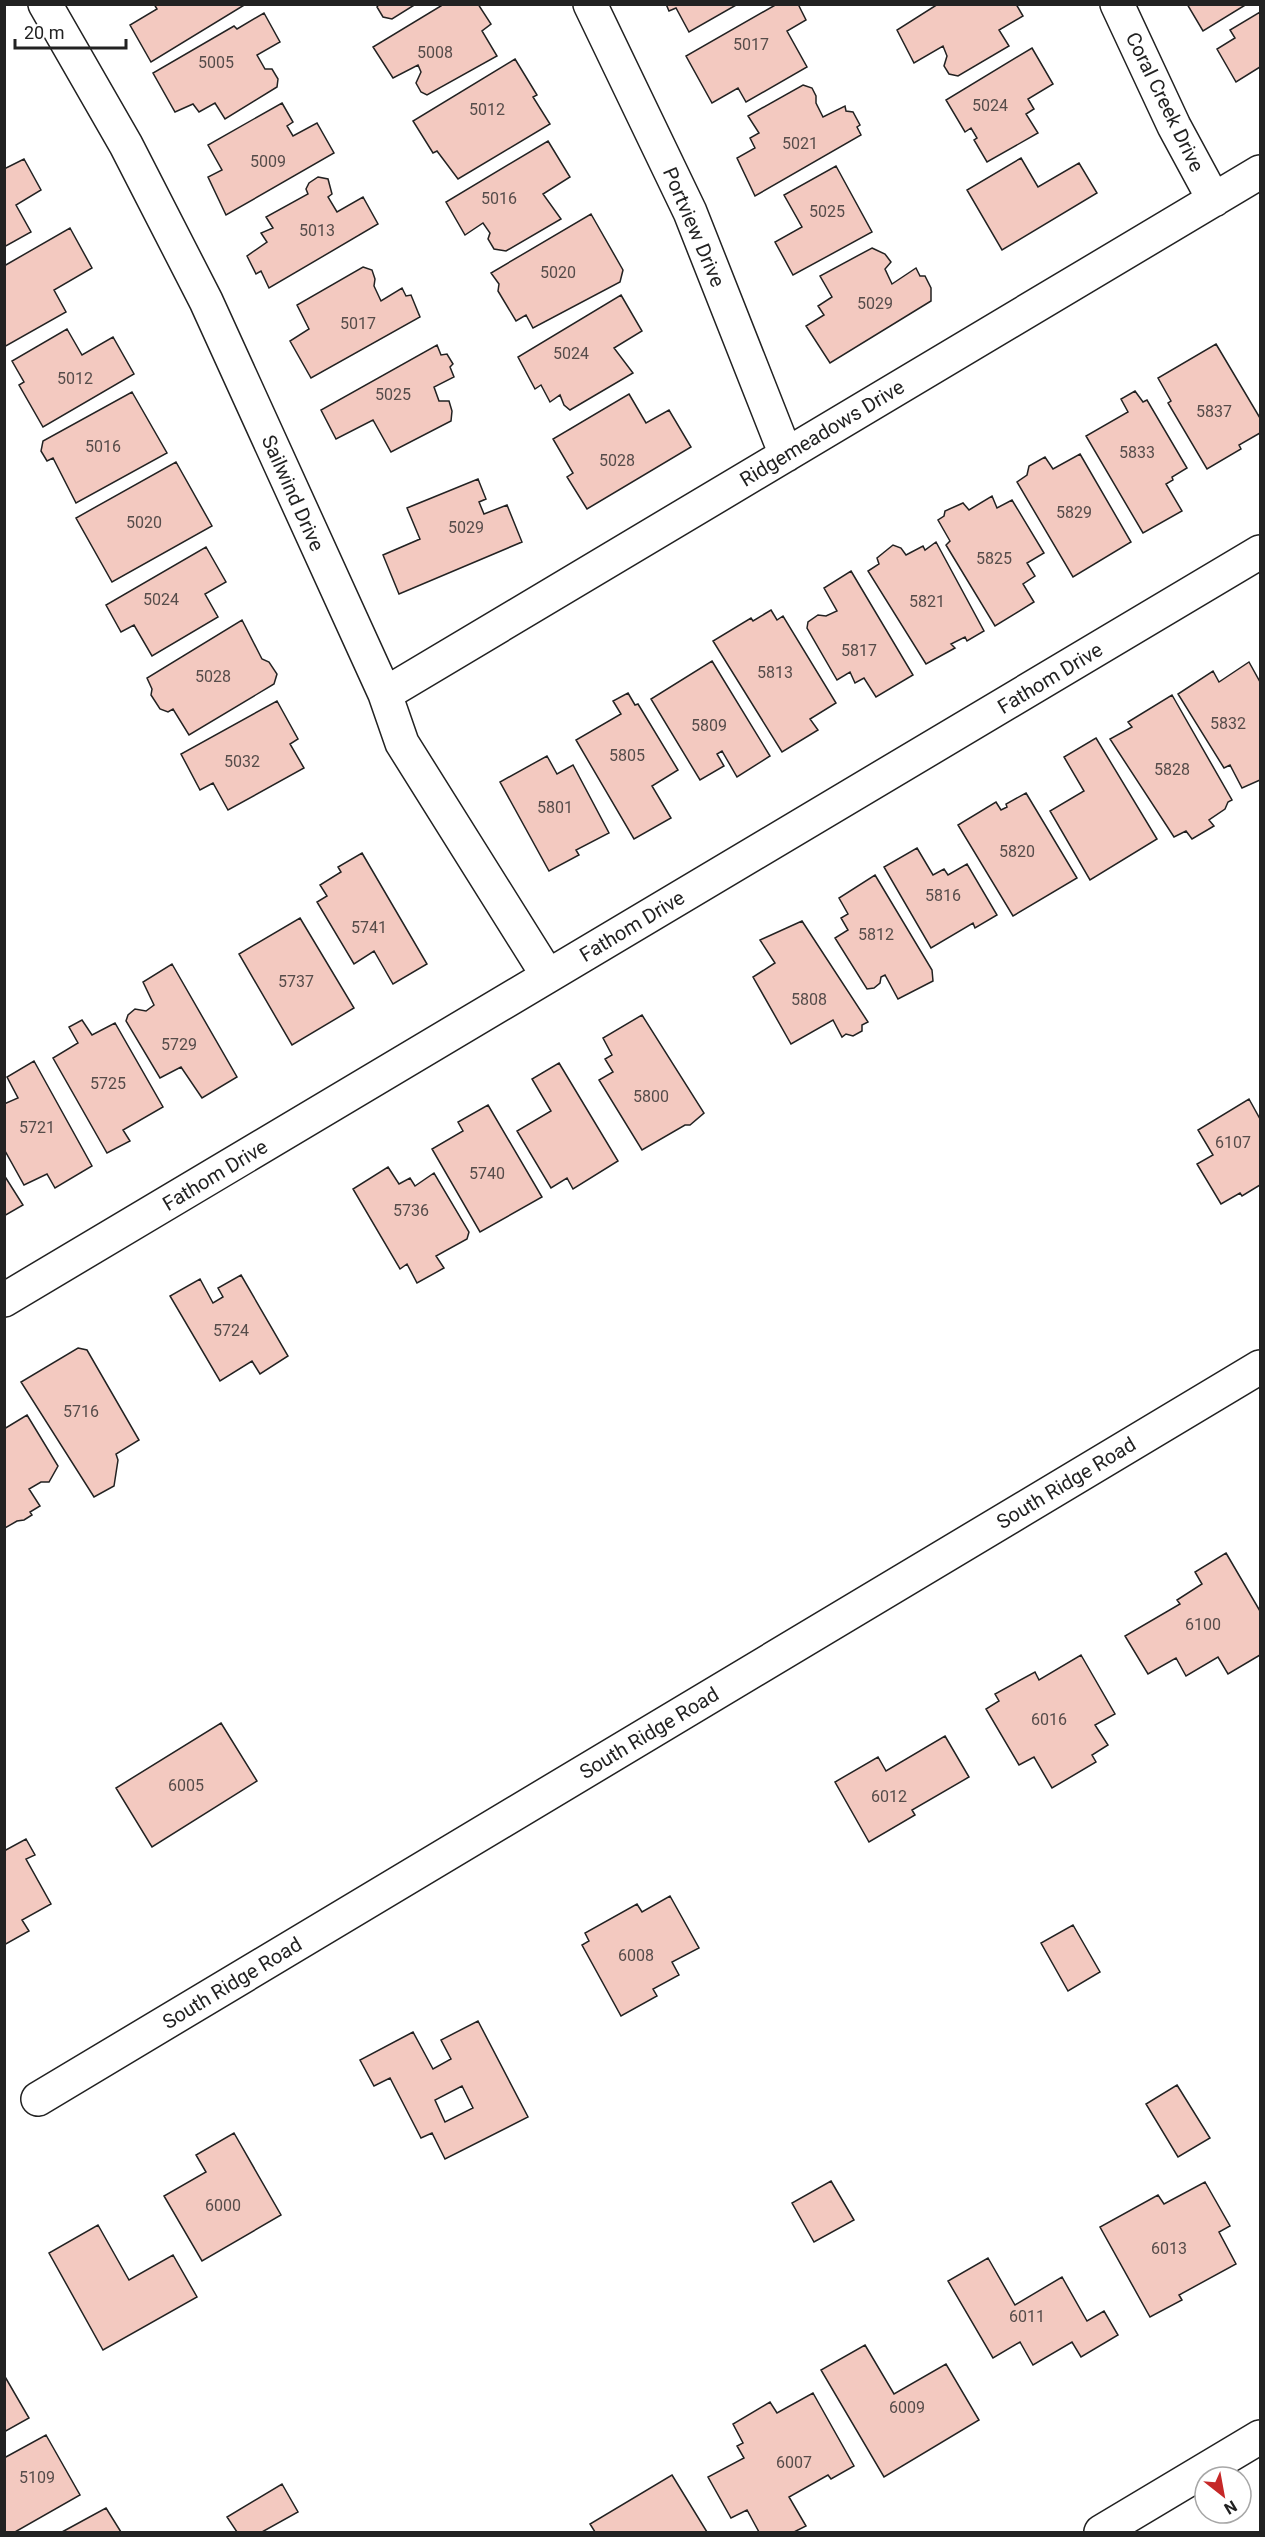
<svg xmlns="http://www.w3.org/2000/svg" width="1265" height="2537" font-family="Roboto,sans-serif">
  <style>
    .building { fill: #f3c9c0; stroke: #222; stroke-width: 1.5; fill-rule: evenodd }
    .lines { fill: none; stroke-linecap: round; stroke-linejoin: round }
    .street-casing { stroke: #222; stroke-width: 36 }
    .street { stroke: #fff; stroke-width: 33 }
    .labels { text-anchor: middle; stroke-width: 4.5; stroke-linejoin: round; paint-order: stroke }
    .number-label { font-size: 16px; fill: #564c4a }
    .street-label { font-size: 20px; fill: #222; stroke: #fff }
  </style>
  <rect width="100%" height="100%" fill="#fff"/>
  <!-- building -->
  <path class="building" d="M 154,4 L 246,4 L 151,62 L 130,25 L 157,9 Z
    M 379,4 L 416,4 L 392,19 L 383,17 L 377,7 Z
    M 444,4 L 478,4 L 491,24 L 482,31 L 497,56 L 427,95 L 421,92 L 416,83 L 421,72 L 418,65 L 393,78 L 373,47 Z
    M 666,4 L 738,4 L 689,32 L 676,8 L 669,11 Z
    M 777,4 L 798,4 L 806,20 L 787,31 L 807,67 L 746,102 L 738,88 L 712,103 L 686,56 Z
    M 938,4 L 1016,4 L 1023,16 L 999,30 L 1009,46 L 958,76 L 949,74 L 944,66 L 947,56 L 943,46 L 914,63 L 897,30 Z
    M 1187,4 L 1247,4 L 1203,31 Z
    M 1260,12 L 1260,67 L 1236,82 L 1217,49 L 1235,38 L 1230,30 Z
    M 264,13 L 280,42 L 257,55 L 265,69 L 272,69 L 278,79 L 277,87 L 225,119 L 215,103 L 199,112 L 193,104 L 175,112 L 153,73 L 234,26 L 237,29 Z
    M 1032,48 L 1053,84 L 1028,99 L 1034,109 L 1026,114 L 1038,133 L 987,162 L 974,140 L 977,138 L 971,128 L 965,132 L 946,100 Z
    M 515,59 L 537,95 L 533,97 L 550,124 L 458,179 L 437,151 L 433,153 L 413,121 Z
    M 803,85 L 812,88 L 816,96 L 816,103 L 823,117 L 845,106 L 846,111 L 853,112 L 860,125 L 857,127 L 861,135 L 755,196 L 737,158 L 755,148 L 750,138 L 759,133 L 748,116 Z
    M 282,103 L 293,122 L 287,126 L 293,136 L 317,123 L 334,153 L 226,215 L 208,177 L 222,170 L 208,145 Z
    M 548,141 L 570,177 L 543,194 L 561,219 L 506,251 L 494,249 L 488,239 L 490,233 L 483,223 L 465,235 L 446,202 Z
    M 1021,158 L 1038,187 L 1079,163 L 1097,193 L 1002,250 L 967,190 Z
    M 24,159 L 41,190 L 16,205 L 31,232 L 4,247 L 4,169 Z
    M 836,166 L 872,232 L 793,275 L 775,242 L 802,227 L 784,195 Z
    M 318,177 L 328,179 L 332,194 L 328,197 L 337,212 L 363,197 L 378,224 L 269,288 L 261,271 L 256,274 L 247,256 L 267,242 L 261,233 L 273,228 L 266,217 L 308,194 L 306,189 L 309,183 Z
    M 591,214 L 623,270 L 620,282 L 533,328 L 526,315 L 516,321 L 498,291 L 499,284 L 491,273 Z
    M 70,228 L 92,268 L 54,290 L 66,312 L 4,347 L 4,266 Z
    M 872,248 L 885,254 L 891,262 L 885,269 L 892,284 L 916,268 L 920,276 L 925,276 L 931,288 L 931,301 L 830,363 L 806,326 L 824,315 L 818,306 L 832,297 L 820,276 Z
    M 363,267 L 372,270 L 375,279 L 374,286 L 381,301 L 402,288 L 406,296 L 411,295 L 420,317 L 311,378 L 290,341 L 309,329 L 297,305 Z
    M 621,295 L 642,331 L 614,348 L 633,373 L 570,410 L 564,405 L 560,395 L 550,402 L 541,385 L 535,389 L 518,357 Z
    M 67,329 L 82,355 L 113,337 L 134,374 L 43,427 L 19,385 L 24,382 L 12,361 Z
    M 1216,344 L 1260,418 L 1260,433 L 1239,445 L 1241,449 L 1207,469 L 1168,403 L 1171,401 L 1158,378 Z
    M 437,345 L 441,355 L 447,354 L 453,364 L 450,367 L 454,377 L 434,387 L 439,401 L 449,401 L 452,411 L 451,421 L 391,452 L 373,420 L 336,439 L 321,410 Z
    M 1135,391 L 1143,402 L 1147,400 L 1187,468 L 1172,477 L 1173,480 L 1166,484 L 1182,511 L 1143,533 L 1086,436 L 1128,412 L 1121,399 Z
    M 132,392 L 167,453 L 76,503 L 53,458 L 47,461 L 41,451 L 43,441 Z
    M 629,394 L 646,423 L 669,410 L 691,447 L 587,509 L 567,477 L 573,473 L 553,439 Z
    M 1080,454 L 1131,542 L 1073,577 L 1017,482 L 1027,475 L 1029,466 L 1045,457 L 1053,469 Z
    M 176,462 L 212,526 L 112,582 L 76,518 Z
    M 478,479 L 486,499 L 479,502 L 484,514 L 507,505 L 522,542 L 399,594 L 383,555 L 420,539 L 407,508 Z
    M 992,496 L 997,508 L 1012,500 L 1044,553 L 1027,563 L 1035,576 L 1023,584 L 1034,602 L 995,626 L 946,545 L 950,541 L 938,520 L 944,516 L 945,511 L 963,503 L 969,510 Z
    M 936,542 L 984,631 L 967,641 L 965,637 L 951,644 L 955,648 L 926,664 L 868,571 L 879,564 L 877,558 L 893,545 L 901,548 L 906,555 L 923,546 L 925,550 Z
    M 206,547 L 226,582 L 205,594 L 218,617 L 152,656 L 134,625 L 121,632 L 106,605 Z
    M 851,571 L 913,675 L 876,697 L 864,678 L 855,683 L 850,672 L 837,680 L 807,628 L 808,622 L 818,615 L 826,616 L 837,611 L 824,588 Z
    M 771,610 L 777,620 L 783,616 L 836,703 L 810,719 L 818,730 L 782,752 L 713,641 L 751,618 L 753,621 Z
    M 242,620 L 262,659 L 269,662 L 277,674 L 274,684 L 189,735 L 173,709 L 168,712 L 160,709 L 151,695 L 152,689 L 147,678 Z
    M 712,661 L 770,756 L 737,777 L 722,751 L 717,754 L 724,766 L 700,780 L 651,699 Z
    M 1249,662 L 1260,682 L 1260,780 L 1242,788 L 1230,765 L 1224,768 L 1178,694 L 1213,671 L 1219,682 Z
    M 628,693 L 635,705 L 638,704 L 678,770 L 652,786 L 671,818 L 634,839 L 576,740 L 621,714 L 613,701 Z
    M 1172,695 L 1232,800 L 1228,802 L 1225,809 L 1209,820 L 1214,826 L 1192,839 L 1186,831 L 1174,837 L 1110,739 L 1132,727 L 1128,722 Z
    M 277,701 L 298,739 L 290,744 L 304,768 L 228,810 L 213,783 L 200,790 L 181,754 Z
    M 1096,738 L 1157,839 L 1090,880 L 1050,811 L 1084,791 L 1064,757 Z
    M 547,756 L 557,774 L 573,765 L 609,833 L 576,850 L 579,855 L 549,871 L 500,782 Z
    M 1026,793 L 1077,878 L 1013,916 L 958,825 L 996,802 L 1001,810 L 1007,807 L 1006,804 Z
    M 917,848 L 933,875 L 944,869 L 948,875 L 967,864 L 997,915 L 975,928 L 973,923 L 931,948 L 884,867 Z
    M 362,853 L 427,964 L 393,984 L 374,951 L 354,964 L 317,902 L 327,896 L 320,885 L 341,872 L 338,867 Z
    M 875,875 L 932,970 L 933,981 L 898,999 L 885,975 L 881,977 L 880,983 L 874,988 L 867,989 L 835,938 L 848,930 L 841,918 L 848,914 L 839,898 Z
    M 300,918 L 354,1008 L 292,1045 L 239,954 Z
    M 802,921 L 868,1022 L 862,1025 L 862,1031 L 853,1036 L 846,1034 L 842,1037 L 833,1020 L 791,1044 L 753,977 L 775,963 L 760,940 Z
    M 172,964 L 237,1077 L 202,1098 L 181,1067 L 160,1078 L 126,1021 L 128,1015 L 135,1009 L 146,1011 L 154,1005 L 143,982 Z
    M 642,1015 L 704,1113 L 690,1125 L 685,1125 L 642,1150 L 599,1080 L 613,1072 L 605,1059 L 612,1055 L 603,1038 Z
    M 82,1020 L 92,1035 L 115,1023 L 163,1107 L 123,1130 L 130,1141 L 107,1153 L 53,1058 L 78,1043 L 69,1027 Z
    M 34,1061 L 92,1166 L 55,1188 L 47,1174 L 24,1185 L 4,1149 L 4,1104 L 18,1098 L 7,1077 Z
    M 559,1063 L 618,1161 L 573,1189 L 567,1178 L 551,1188 L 517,1131 L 551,1111 L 532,1079 Z
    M 1249,1099 L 1260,1119 L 1260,1185 L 1242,1196 L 1240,1193 L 1221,1204 L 1197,1164 L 1213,1155 L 1198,1130 Z
    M 488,1105 L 542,1197 L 480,1232 L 432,1149 L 463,1131 L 458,1122 Z
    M 388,1167 L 399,1184 L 410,1178 L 415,1186 L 434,1173 L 469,1232 L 467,1239 L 436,1256 L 444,1268 L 417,1283 L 407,1264 L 400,1269 L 353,1189 Z
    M 4,1175 L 23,1205 L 4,1216 Z
    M 241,1275 L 288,1356 L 260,1374 L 252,1361 L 220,1381 L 170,1296 L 200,1279 L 213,1303 L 223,1297 L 218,1288 Z
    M 78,1348 L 87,1350 L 139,1440 L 116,1454 L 118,1460 L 114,1486 L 94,1497 L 21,1382 Z
    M 27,1415 L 58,1466 L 49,1482 L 41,1482 L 29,1489 L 40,1506 L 30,1512 L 32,1515 L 24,1520 L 17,1521 L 5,1528 L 4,1429 Z
    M 1226,1553 L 1260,1611 L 1260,1655 L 1228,1674 L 1218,1657 L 1186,1676 L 1176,1658 L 1148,1674 L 1125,1636 L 1180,1604 L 1177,1600 L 1202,1584 L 1195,1572 Z
    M 1081,1655 L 1115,1714 L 1095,1725 L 1108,1745 L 1092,1755 L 1096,1762 L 1052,1788 L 1034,1757 L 1019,1765 L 986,1709 L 999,1701 L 995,1694 L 1035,1672 L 1039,1680 Z
    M 221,1723 L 257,1781 L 152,1847 L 116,1788 Z
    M 945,1736 L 969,1777 L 912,1810 L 915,1815 L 869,1842 L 835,1782 L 878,1757 L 886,1771 Z
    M 26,1839 L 35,1855 L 26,1859 L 51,1904 L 22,1920 L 29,1931 L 4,1945 L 4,1851 Z
    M 670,1896 L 699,1948 L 672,1962 L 679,1975 L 653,1989 L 657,1996 L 621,2016 L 582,1945 L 589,1941 L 585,1933 L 637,1904 L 642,1912 Z
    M 1073,1925 L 1100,1972 L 1068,1991 L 1041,1943 Z
    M 478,2021 L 528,2117 L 445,2159 L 432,2133 L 421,2138 L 390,2078 L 374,2086 L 360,2060 L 413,2032 L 433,2069 L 451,2059 L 441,2040 ZM 462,2086 L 473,2108 L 445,2122 L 435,2100 Z
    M 1177,2085 L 1210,2138 L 1178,2157 L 1146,2104 Z
    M 234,2133 L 281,2215 L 202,2261 L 164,2196 L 206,2172 L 196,2155 Z
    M 831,2181 L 854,2220 L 814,2242 L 792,2203 Z
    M 1205,2182 L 1230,2226 L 1219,2232 L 1236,2264 L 1179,2295 L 1182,2300 L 1150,2317 L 1100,2227 L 1158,2195 L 1164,2204 Z
    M 98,2225 L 129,2280 L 173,2255 L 197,2297 L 103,2350 L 49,2253 Z
    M 988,2258 L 1015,2305 L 1062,2277 L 1087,2321 L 1104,2311 L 1118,2335 L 1081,2357 L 1072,2342 L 1033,2365 L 1020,2342 L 993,2358 L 948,2281 Z
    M 865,2345 L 894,2394 L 946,2364 L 979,2420 L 884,2477 L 821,2370 Z
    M 4,2375 L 29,2418 L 4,2432 Z
    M 813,2393 L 854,2466 L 831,2479 L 828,2475 L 789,2497 L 806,2526 L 794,2532 L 759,2532 L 747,2510 L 731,2518 L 708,2477 L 744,2458 L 737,2446 L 743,2443 L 733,2424 L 770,2402 L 777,2413 Z
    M 46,2435 L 80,2495 L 15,2532 L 4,2532 L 4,2458 Z
    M 672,2475 L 707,2532 L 595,2532 L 590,2524 Z
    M 282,2484 L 298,2512 L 262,2532 L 237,2532 L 227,2517 Z
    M 106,2508 L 121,2532 L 62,2532 Z"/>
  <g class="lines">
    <!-- street casing -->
    <g class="street-casing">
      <path id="street" d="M 45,4 L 126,145 L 206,301 L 385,694 L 402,743 L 548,976
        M 590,4 L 690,212 L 786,455
        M 1117,4 L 1174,126 L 1214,200
        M 385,694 L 1260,172
        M 4,1300 L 1260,552
        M 38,2099 L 1260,1367
        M 1101,2532 L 1260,2437"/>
    </g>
    <!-- street -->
    <use href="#street" class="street"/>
  </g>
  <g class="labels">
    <!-- number labels -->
    <g class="number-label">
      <text x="751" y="50">5017</text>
      <text x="435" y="58">5008</text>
      <text x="216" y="68">5005</text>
      <text x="990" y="111">5024</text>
      <text x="487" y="115">5012</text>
      <text x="800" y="149">5021</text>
      <text x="268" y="167">5009</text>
      <text x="499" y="204">5016</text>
      <text x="827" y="217">5025</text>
      <text x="317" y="236">5013</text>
      <text x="558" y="278">5020</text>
      <text x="875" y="309">5029</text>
      <text x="358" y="329">5017</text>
      <text x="571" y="359">5024</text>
      <text x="75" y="384">5012</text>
      <text x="393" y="400">5025</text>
      <text x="1214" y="417">5837</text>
      <text x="103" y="452">5016</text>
      <text x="1137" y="458">5833</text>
      <text x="617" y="466">5028</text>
      <text x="1074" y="518">5829</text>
      <text x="144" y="528">5020</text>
      <text x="466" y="533">5029</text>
      <text x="994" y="564">5825</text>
      <text x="161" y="605">5024</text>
      <text x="927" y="607">5821</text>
      <text x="859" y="656">5817</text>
      <text x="775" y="678">5813</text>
      <text x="213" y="682">5028</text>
      <text x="1228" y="729">5832</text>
      <text x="709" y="731">5809</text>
      <text x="627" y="761">5805</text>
      <text x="242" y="767">5032</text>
      <text x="1172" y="775">5828</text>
      <text x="555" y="813">5801</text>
      <text x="1017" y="857">5820</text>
      <text x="943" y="901">5816</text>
      <text x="369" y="933">5741</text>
      <text x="876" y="940">5812</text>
      <text x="296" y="987">5737</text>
      <text x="809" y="1005">5808</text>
      <text x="179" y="1050">5729</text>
      <text x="108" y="1089">5725</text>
      <text x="651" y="1102">5800</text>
      <text x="37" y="1133">5721</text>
      <text x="1233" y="1148">6107</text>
      <text x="487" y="1179">5740</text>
      <text x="411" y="1216">5736</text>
      <text x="231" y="1336">5724</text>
      <text x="81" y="1417">5716</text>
      <text x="1203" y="1630">6100</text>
      <text x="1049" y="1725">6016</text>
      <text x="186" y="1791">6005</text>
      <text x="889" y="1802">6012</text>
      <text x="636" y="1961">6008</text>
      <text x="223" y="2211">6000</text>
      <text x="1169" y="2254">6013</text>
      <text x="1027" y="2322">6011</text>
      <text x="907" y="2413">6009</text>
      <text x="794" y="2468">6007</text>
      <text x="37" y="2483">5109</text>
    </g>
    <!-- street labels -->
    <g class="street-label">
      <text transform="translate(1165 102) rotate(64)" y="7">Coral Creek Drive</text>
      <text transform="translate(694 227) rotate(67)" y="7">Portview Drive</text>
      <text transform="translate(822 433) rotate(-31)" y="7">Ridgemeadows Drive</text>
      <text transform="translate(293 493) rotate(66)" y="7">Sailwind Drive</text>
      <text transform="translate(1050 678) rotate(-31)" y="7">Fathom Drive</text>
      <text transform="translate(632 926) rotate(-31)" y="7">Fathom Drive</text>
      <text transform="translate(215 1175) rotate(-31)" y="7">Fathom Drive</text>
      <text transform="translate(1066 1483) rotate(-31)" y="7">South Ridge Road</text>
      <text transform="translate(649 1733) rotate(-31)" y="7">South Ridge Road</text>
      <text transform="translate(232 1983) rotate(-31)" y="7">South Ridge Road</text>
    </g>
  </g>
  <!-- border -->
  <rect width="1265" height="2537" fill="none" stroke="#222222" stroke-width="12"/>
  <!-- north arrow -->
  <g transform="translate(1223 2495) rotate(149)"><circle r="28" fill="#ffffff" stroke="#a7a7a7" stroke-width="1.5"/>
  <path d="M0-4.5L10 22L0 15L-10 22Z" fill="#c62828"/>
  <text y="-9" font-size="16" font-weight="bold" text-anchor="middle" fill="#222222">N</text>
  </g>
  <!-- scale -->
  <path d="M15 39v9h111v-9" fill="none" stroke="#222222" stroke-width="3"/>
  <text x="24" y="39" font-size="18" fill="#222222" stroke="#ffffff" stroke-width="4.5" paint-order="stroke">20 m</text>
</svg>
